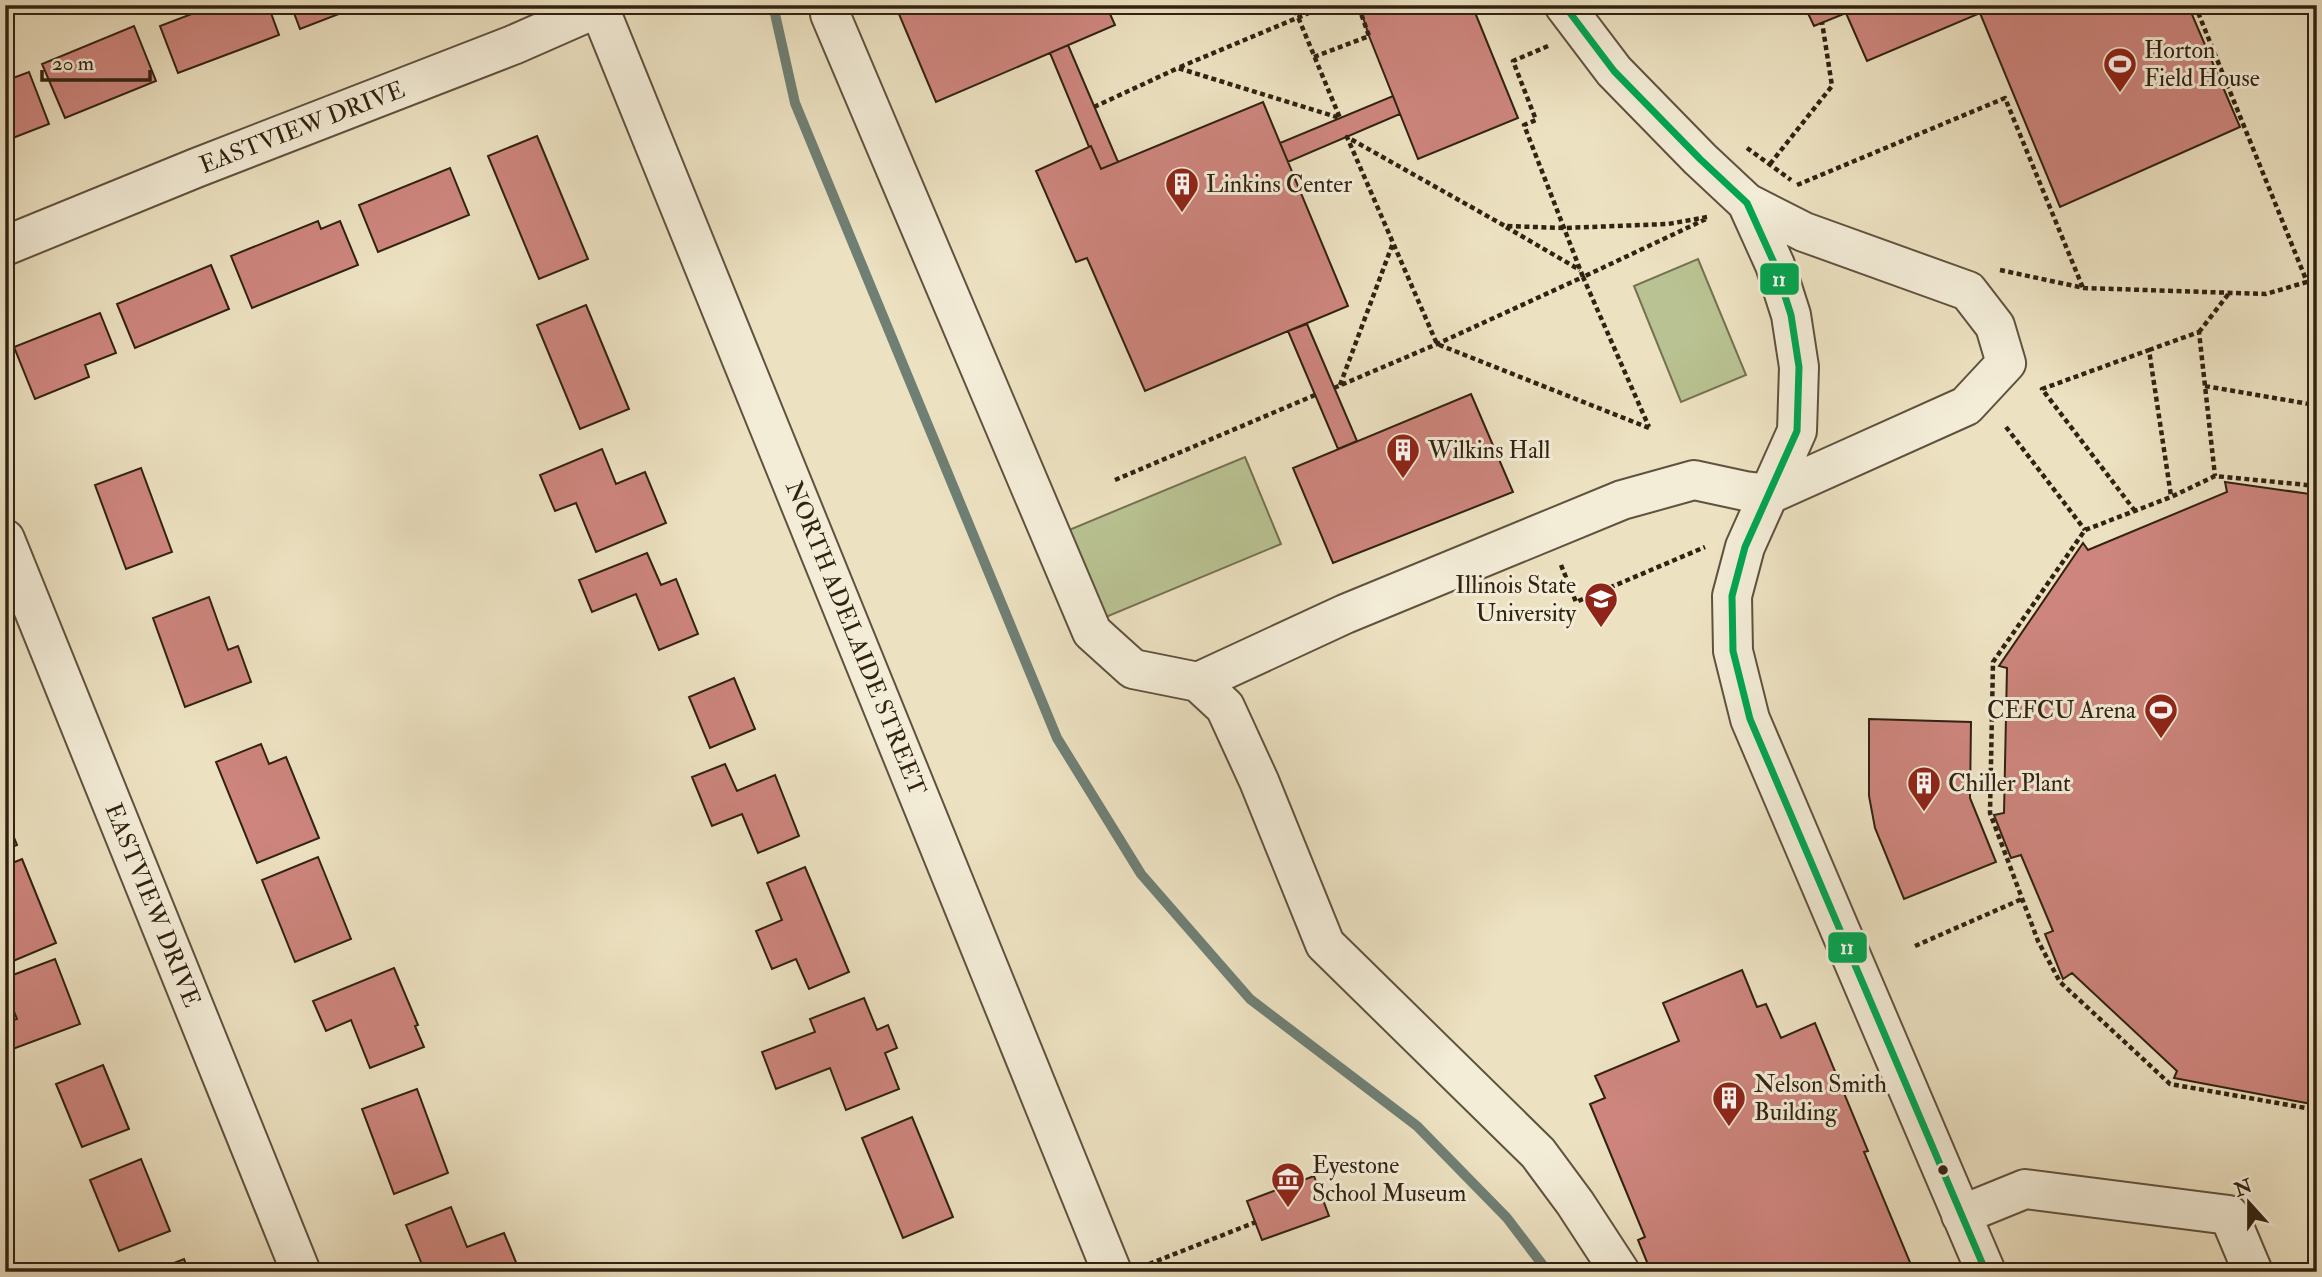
<svg xmlns="http://www.w3.org/2000/svg" width="2322" height="1277" font-family="'IM FELL Double Pica',serif">
  <style>
    .green { fill: #b9c292; stroke: #757252; stroke-width: 2 }
    .lines { fill: none; stroke-linecap: round; stroke-linejoin: round }
    .stream { stroke: #6f7f74; stroke-width: 10 }
    .building { fill: #cd857d; stroke: #312212; stroke-width: 2 }
    .minor-casing { stroke: #60523e; stroke-width: 42 }
    .path { stroke: #312212; stroke-width: 4.5; stroke-dasharray: 5 3.5; stroke-linecap: butt }
    .minor { stroke: #f3ecd7; stroke-width: 38 }
    .bus-1-casing { stroke: #f3ecd7; stroke-width: 12 }
    .bus-1 { stroke: #00a651; stroke-width: 7 }
    .bus-dot { fill: #312212; stroke: #f3ecd7; stroke-width: 2.5 }
    .labels { text-anchor: middle; stroke-width: 6; stroke-linejoin: round; paint-order: stroke }
    .poi-label { font-size: 24px; fill: #312212; stroke: #f3ecd7; text-anchor: start }
    .street-label { font-size: 24px; fill: #312212; stroke: #f3ecd7 }
    .line-badge { stroke: #f3ecd7; stroke-width: 2.5 }
    .badge-label { font-size: 19px; text-anchor: middle; font-weight: bold; fill: #fff }
  </style>
  <rect width="100%" height="100%" fill="#ece1c1"/>
  <filter id="stains"><feTurbulence type="fractalNoise" baseFrequency=".00286" numOctaves="4"/><feColorMatrix values="0 0 0 0 .2 0 0 0 0 .09 0 0 0 0 .02 0 0 0 .5 -.17"/></filter>
  <radialGradient id="worn" r=".72"><stop offset=".6" stop-color="#630" stop-opacity="0"/><stop offset="1" stop-color="#630" stop-opacity=".3"/></radialGradient>
  <!-- green -->
  <path class="green" d="M 1698,259 L 1746,375 L 1681,402 L 1634,286 Z
    M 1245,457 L 1281,544 L 1106,617 L 1069,530 Z"/>
  <g class="lines">
    <!-- stream -->
    <path class="stream" d="M 773,5 L 795,103 L 1057,738 L 1141,874 L 1250,999 L 1417,1126 L 1507,1218 L 1548,1272"/>
  </g>
  <!-- building -->
  <path class="building" d="M 215,5 L 268,5 L 279,35 L 178,73 L 160,26 Z
    M 291,5 L 362,5 L 300,29 Z
    M 900,5 L 1106,5 L 1115,25 L 936,102 L 896,7 Z
    M 1359,5 L 1472,5 L 1518,118 L 1418,159 L 1369,36 Z
    M 1804,5 L 2188,5 L 2240,127 L 2060,207 L 1980,13 L 1867,61 L 1846,13 L 1814,26 Z
    M 134,26 L 156,81 L 65,118 L 42,64 Z
    M 1068,45 L 1118,162 L 1101,169 L 1091,146 L 1089,147 L 1050,53 Z
    M 29,72 L 49,124 L 5,141 L 5,81 Z
    M 1393,96 L 1400,114 L 1288,162 L 1280,143 Z
    M 1263,102 L 1348,306 L 1145,391 L 1087,258 L 1076,262 L 1036,171 L 1091,146 L 1101,169 Z
    M 537,136 L 588,259 L 539,279 L 488,156 Z
    M 450,168 L 469,215 L 378,252 L 359,205 Z
    M 318,221 L 321,229 L 340,221 L 358,265 L 252,308 L 231,256 Z
    M 211,265 L 229,309 L 135,348 L 117,304 Z
    M 586,305 L 629,409 L 580,429 L 537,325 Z
    M 100,313 L 116,353 L 85,365 L 89,377 L 35,399 L 14,347 Z
    M 1307,324 L 1357,441 L 1338,449 L 1288,331 Z
    M 1471,394 L 1513,492 L 1333,563 L 1293,468 Z
    M 602,449 L 616,484 L 645,472 L 666,523 L 596,552 L 576,503 L 555,511 L 540,475 Z
    M 141,468 L 172,552 L 126,569 L 95,485 Z
    M 2225,482 L 2317,495 L 2317,1105 L 2174,1078 L 2177,1071 L 2072,973 L 2063,979 L 2045,934 L 2053,931 L 2021,855 L 2011,858 L 1994,815 L 2004,813 L 2007,668 L 1999,666 L 2083,543 L 2088,550 L 2227,492 Z
    M 647,553 L 661,585 L 676,579 L 698,634 L 659,650 L 636,594 L 592,612 L 579,580 Z
    M 209,597 L 228,650 L 238,646 L 251,682 L 185,707 L 153,618 Z
    M 734,678 L 755,729 L 710,748 L 689,697 Z
    M 1869,719 L 1971,722 L 1970,798 L 1996,862 L 1904,899 L 1875,828 L 1869,796 Z
    M 261,744 L 269,764 L 286,757 L 319,838 L 257,863 L 216,762 Z
    M 725,764 L 737,791 L 775,775 L 799,836 L 758,853 L 742,814 L 712,826 L 692,777 Z
    M 5,815 L 17,845 L 5,850 Z
    M 318,857 L 351,939 L 295,962 L 262,880 Z
    M 22,859 L 56,943 L 6,964 L 5,866 Z
    M 805,867 L 849,972 L 809,989 L 796,959 L 772,969 L 756,931 L 782,920 L 767,883 Z
    M 55,959 L 80,1024 L 10,1050 L 5,1037 L 5,1023 L 17,1019 L 5,989 L 5,978 Z
    M 394,968 L 418,1025 L 415,1026 L 424,1047 L 370,1068 L 351,1020 L 326,1031 L 313,1001 Z
    M 1742,970 L 1757,1007 L 1766,1004 L 1781,1038 L 1815,1023 L 1868,1151 L 1864,1152 L 1914,1272 L 1651,1272 L 1638,1240 L 1645,1237 L 1590,1104 L 1605,1098 L 1595,1076 L 1679,1041 L 1663,1003 Z
    M 864,998 L 877,1030 L 888,1025 L 897,1048 L 885,1053 L 899,1089 L 846,1110 L 830,1068 L 776,1089 L 762,1052 L 815,1032 L 810,1019 Z
    M 103,1065 L 129,1129 L 82,1147 L 56,1084 Z
    M 417,1089 L 448,1173 L 394,1194 L 362,1109 Z
    M 912,1117 L 953,1217 L 903,1238 L 862,1138 Z
    M 141,1159 L 170,1231 L 119,1251 L 90,1180 Z
    M 1314,1176 L 1329,1216 L 1262,1240 L 1247,1201 Z
    M 451,1207 L 467,1247 L 504,1233 L 520,1272 L 425,1272 L 406,1225 Z
    M 184,1259 L 189,1272 L 151,1272 Z"/>
  <g class="lines">
    <!-- minor casing -->
    <g class="minor-casing">
      <path id="minor" d="M 598,5 L 1112,1272
        M 829,5 L 830,14 L 1092,632 L 1133,669 L 1198,682 L 1225,707 L 1259,781 L 1325,944 L 1538,1153 L 1575,1203 L 1620,1272
        M 1564,5 L 1614,71 L 1700,159 L 1747,203 L 1775,265 L 1791,315 L 1799,367 L 1797,431 L 1745,547 L 1732,596 L 1733,651 L 1750,719 L 1986,1272
        M 5,246 L 196,168 L 513,45 L 604,5
        M 5,539 L 301,1272
        M 1198,682 L 1345,614 L 1622,500 L 1694,480 L 1745,491 L 1770,494 L 1966,406 L 2006,363 L 1995,326 L 1968,291 L 1804,232 L 1747,203
        M 1961,1215 L 2025,1189 L 2229,1215 L 2253,1272"/>
    </g>
    <!-- path -->
    <path class="path" d="M 2195,5 L 2307,282
      M 1548,46 L 1513,61 L 1536,120 L 1524,125 L 1583,277 L 1706,219
      M 1314,57 L 1369,36 L 1358,5
      M 1180,67 L 1328,5
      M 1094,107 L 1178,68 L 1340,118 L 1293,5
      M 1747,148 L 1791,180
      M 1770,164 L 1832,86 L 1822,22
      M 1797,185 L 2005,98 L 2083,288
      M 1506,227 L 1580,270
      M 2000,270 L 2084,288 L 2266,294 L 2317,279
      M 2199,332 L 2230,292
      M 2149,350 L 2199,332 L 2215,476
      M 1340,385 L 1393,243
      M 2205,386 L 2315,405
      M 1334,388 L 1437,344 L 1583,277 L 1649,427
      M 2006,427 L 2085,530
      M 1649,428 L 1437,344 L 1347,137 L 1505,226 L 1564,228 L 1668,224 L 1707,217
      M 1115,480 L 1315,395
      M 2317,486 L 2215,476 L 2171,497 L 2085,530 L 1993,662 L 1990,813 L 2038,941 L 2060,982 L 2170,1084 L 2317,1110
      M 2135,511 L 2042,389 L 2149,350 L 2171,496
      M 1561,565 L 1576,602 L 1705,547
      M 1915,946 L 2022,899
      M 1149,1264 L 1256,1222"/>
    <!-- minor -->
    <use href="#minor" class="minor"/>
    <!-- bus-1 casing -->
    <g class="bus-1-casing">
      <path id="bus-1" d="M 1564,5 L 1614,71 L 1700,159 L 1747,203 L 1775,265 L 1791,315 L 1799,367 L 1797,431 L 1745,547 L 1732,596 L 1733,651 L 1750,719 L 1986,1272"/>
    </g>
    <!-- bus-1 -->
    <use href="#bus-1" class="bus-1"/>
  </g>
  <!-- icons -->
  <defs>
    <g id="stadium-pin" transform="scale(1.75)"><path d="M0 17L-7.5 6A9.5 9.5 0 1 1 7.5 6Z" fill="#8f2418" stroke="#f3ecd7"/><path d="M0-5a6.5 5 0 1 0 0 10a6.5 5 0 1 0 0-10ZM-3.5-1.8h7v3.6h-7Z" fill="#fff"/></g>
    <g id="building-pin" transform="scale(1.75)"><path d="M0 17L-7.5 6A9.5 9.5 0 1 1 7.5 6Z" fill="#8f2418" stroke="#f3ecd7"/><path d="M-4-6H4V6H1V3H-1V6H-4ZM-2.5-4.3h1.7v1.8h-1.7ZM.8-4.3h1.7v1.8H.8ZM-2.5-1h1.7V.8h-1.7ZM.8-1h1.7V.8H.8Z" fill="#fff"/></g>
    <g id="university-pin" transform="scale(1.75)"><path d="M0 17L-7.5 6A9.5 9.5 0 1 1 7.5 6Z" fill="#8f2418" stroke="#f3ecd7"/><path d="M0-5L7-2L0 1L-7-2ZM-4 1L0 2.5L4 1V4Q0 6-4 4Z" fill="#fff"/></g>
    <g id="museum-pin" transform="scale(1.75)"><path d="M0 17L-7.5 6A9.5 9.5 0 1 1 7.5 6Z" fill="#8f2418" stroke="#f3ecd7"/><path d="M0-6L6-3V-2H-6V-3ZM-5-1h2V3h-2ZM-1-1h2V3h-2ZM3-1h2V3H3ZM-6 4H6V6H-6Z" fill="#fff"/></g>
  </defs>
  <g fill-rule="evenodd">
    <use href="#stadium-pin" x="2120" y="64"/>
    <use href="#building-pin" x="1182" y="184"/>
    <use href="#building-pin" x="1403" y="450"/>
    <use href="#university-pin" x="1601" y="599"/>
    <use href="#stadium-pin" x="2161" y="710"/>
    <use href="#building-pin" x="1924" y="783"/>
    <use href="#building-pin" x="1729" y="1098"/>
    <use href="#museum-pin" x="1288" y="1179"/>
  </g>
  <!-- markers -->
  <circle class="bus-dot" cx="1943" cy="1170" r="6"/>
  <g class="labels">
    <!-- poi labels -->
    <g class="poi-label">
      <text x="2144" y="58">Horton<tspan x="2144" dy="28">Field House</tspan></text>
      <text x="1206" y="192">Linkins Center</text>
      <text x="1428" y="458">Wilkins Hall</text>
      <text x="1576" y="593" text-anchor="end">Illinois State<tspan x="1576" dy="28">University</tspan></text>
      <text x="2136" y="718" text-anchor="end">CEFCU Arena</text>
      <text x="1948" y="791">Chiller Plant</text>
      <text x="1754" y="1092">Nelson Smith<tspan x="1754" dy="28">Building</tspan></text>
      <text x="1312" y="1173">Eyestone<tspan x="1312" dy="28">School Museum</tspan></text>
    </g>
    <!-- street labels -->
    <g class="street-label">
      <text transform="translate(302 127) rotate(-21)" y="8">EASTVIEW DRIVE</text>
      <text transform="translate(856 638) rotate(68)" y="8">NORTH ADELAIDE STREET</text>
      <text transform="translate(153 905) rotate(68)" y="8">EASTVIEW DRIVE</text>
    </g>
  </g>
  <g class="line-badge">
    <rect x="1759" y="262" width="41" height="34" rx="7" fill="#00a651"/>
    <rect x="1827" y="931" width="41" height="33" rx="7" fill="#00a651"/>
  </g>
  <g class="badge-label">
    <text x="1779" y="286">11</text>
    <text x="1847" y="954">11</text>
  </g>
  <!-- margin -->
  <rect width="2322" height="1277" fill="none" stroke="#ece1c1" stroke-width="28"/>
  <rect x="7" y="7" width="2308" height="1263" fill="none" stroke="#312212" stroke-width="3.5"/>
  <rect x="14" y="14" width="2294" height="1249" fill="none" stroke="#312212" stroke-width="2"/>
  <!-- north arrow -->
  <g transform="translate(2249 1203) rotate(339)" stroke="#f3ecd7" stroke-width="5" paint-order="stroke">
  <path d="M0-5L12 26L0 18L-12 26Z" fill="#312212"/>
  <text y="-10" font-size="19" font-weight="bold" text-anchor="middle" fill="#312212">N</text>
  </g>
  <!-- scale -->
  <path d="M42 70v10h108v-10" fill="none" stroke="#312212" stroke-width="3.5"/>
  <text x="52" y="70" font-size="21" fill="#312212" stroke="#f3ecd7" stroke-width="5" paint-order="stroke">20 m</text>
  <rect width="100%" height="100%" filter="url(#stains)"/>
  <rect width="100%" height="100%" fill="url(#worn)"/>
</svg>
